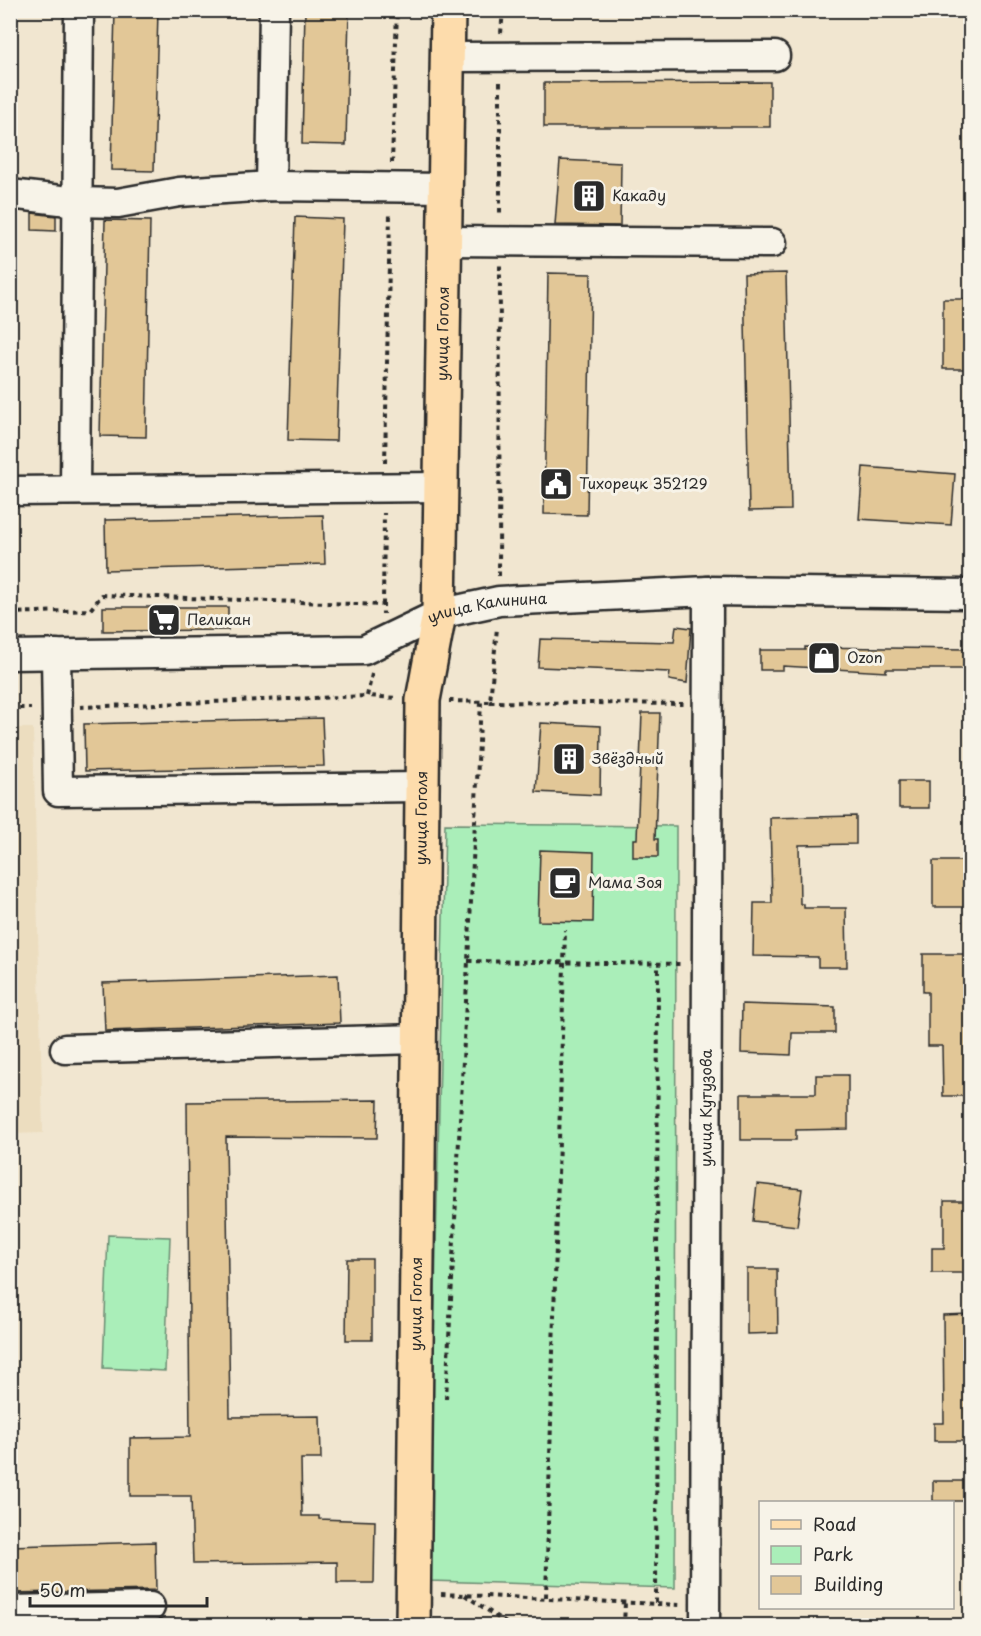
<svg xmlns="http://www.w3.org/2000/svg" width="981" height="1636" font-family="'Playpen Sans',sans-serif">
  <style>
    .built { fill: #ecddbf }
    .green { fill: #aaeeb9; stroke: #6a8c72; stroke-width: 1.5 }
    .building { fill: #e2c797; stroke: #2b2b2b; stroke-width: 1.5 }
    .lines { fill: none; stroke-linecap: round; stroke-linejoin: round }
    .minor-casing { stroke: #2b2b2b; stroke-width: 33 }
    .major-casing { stroke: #2b2b2b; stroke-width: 38 }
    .path { stroke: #2b2b2b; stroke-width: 4; stroke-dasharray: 4.5 4.5; stroke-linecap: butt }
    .minor { stroke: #f7f3e8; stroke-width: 28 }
    .major { stroke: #fddcac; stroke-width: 33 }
    .labels { text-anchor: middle; stroke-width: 6; stroke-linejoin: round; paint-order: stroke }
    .poi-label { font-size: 15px; fill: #2b2b2b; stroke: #f7f3e8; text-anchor: start }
    .street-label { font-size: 15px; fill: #2b2b2b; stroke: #f7f3e8 }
  </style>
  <rect width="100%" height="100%" fill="#f1e6d0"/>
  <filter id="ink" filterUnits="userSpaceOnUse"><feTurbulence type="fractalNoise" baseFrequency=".0167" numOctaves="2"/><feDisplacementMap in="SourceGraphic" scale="12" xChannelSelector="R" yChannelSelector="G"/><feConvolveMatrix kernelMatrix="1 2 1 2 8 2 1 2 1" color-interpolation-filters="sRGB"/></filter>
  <g filter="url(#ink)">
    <!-- built -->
    <path class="built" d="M 11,728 L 33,728 L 43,1133 L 11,1134 Z"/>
    <!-- green -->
    <path class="green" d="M 445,824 L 676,826 L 675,1588 L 429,1581 Z
      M 108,1235 L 170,1237 L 165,1371 L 103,1368 Z"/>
    <!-- building -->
    <path class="building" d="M 115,10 L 158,10 L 154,171 L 111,170 Z
      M 305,10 L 349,10 L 346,145 L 302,144 Z
      M 770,82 L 770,127 L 544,127 L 544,83 Z
      M 560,160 L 621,163 L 620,226 L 555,225 Z
      M 32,213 L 56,216 L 56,231 L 32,230 Z
      M 295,217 L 343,219 L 336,441 L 288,440 Z
      M 105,220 L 150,221 L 146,437 L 100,436 Z
      M 548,273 L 591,274 L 587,515 L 544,514 Z
      M 786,273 L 791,510 L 749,511 L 744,274 Z
      M 943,299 L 970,299 L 970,369 L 943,369 Z
      M 863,467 L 955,474 L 951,525 L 859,519 Z
      M 323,515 L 325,564 L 106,570 L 105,520 Z
      M 103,607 L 228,607 L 228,630 L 103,631 Z
      M 676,626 L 691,628 L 687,683 L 669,680 L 670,672 L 538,667 L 540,639 L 674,642 Z
      M 805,647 L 966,649 L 967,669 L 886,669 L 886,672 L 783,666 L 783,670 L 760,670 L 760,650 L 805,650 Z
      M 642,713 L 660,713 L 655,839 L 658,839 L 658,857 L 633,857 L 633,839 L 637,839 Z
      M 322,718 L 324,766 L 85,771 L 84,724 Z
      M 541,723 L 601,726 L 600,795 L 536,792 Z
      M 899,781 L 929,781 L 929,808 L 899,808 Z
      M 856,816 L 856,844 L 799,845 L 800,904 L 804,904 L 804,908 L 846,908 L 847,967 L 818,967 L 818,957 L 753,956 L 754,903 L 772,903 L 770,818 Z
      M 540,850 L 594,852 L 593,922 L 538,921 Z
      M 933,861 L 968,861 L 967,907 L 933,907 Z
      M 923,954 L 968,954 L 967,1096 L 943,1096 L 942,1046 L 928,1046 L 928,992 L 923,992 Z
      M 338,975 L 340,1023 L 105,1031 L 103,983 Z
      M 742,1004 L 835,1007 L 835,1033 L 792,1033 L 791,1055 L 741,1053 Z
      M 816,1075 L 848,1075 L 848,1129 L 796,1130 L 796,1140 L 741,1140 L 741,1094 L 816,1094 Z
      M 378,1100 L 377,1138 L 226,1137 L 230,1417 L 320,1416 L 321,1459 L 301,1459 L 302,1516 L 319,1516 L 319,1519 L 375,1521 L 374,1583 L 337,1583 L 337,1562 L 193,1564 L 191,1496 L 130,1496 L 130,1438 L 190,1437 L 187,1102 Z
      M 757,1184 L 802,1189 L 797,1226 L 753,1221 Z
      M 944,1201 L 970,1201 L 970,1273 L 932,1273 L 932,1248 L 944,1248 Z
      M 347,1259 L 372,1259 L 372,1340 L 346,1340 Z
      M 747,1269 L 777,1269 L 778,1333 L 747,1334 Z
      M 970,1314 L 970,1441 L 934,1441 L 934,1423 L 944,1423 L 943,1315 Z
      M 933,1481 L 970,1481 L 970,1501 L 933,1501 Z
      M 155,1542 L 156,1590 L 10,1593 L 10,1546 Z"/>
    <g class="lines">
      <!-- minor casing -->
      <g class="minor-casing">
        <g id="minor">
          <path d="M 448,57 L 775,56"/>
          <path d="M 271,186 L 274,10"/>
          <path d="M 10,194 L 77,202 L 118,203 L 179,192 L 271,186 L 446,188"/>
          <path d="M 445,241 L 772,243"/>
          <path d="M 75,490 L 79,10"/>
          <path d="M 10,491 L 441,487"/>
          <path d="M 56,654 L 58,791 L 422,787"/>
          <path id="s1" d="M 10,655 L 364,650 L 439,614 L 499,601 L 708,591 L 970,594"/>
          <path d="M 65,1049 L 419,1039"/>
          <path d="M 10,1610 L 150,1607"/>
          <path id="s2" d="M 705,1626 L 708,591"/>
        </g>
      </g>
      <!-- major casing -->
      <g class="major-casing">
        <g id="major">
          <path id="s3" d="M 413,1626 L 423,700 L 439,614 L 448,10"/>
        </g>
      </g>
      <!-- path -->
      <path class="path" d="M 501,33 L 503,10
        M 500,82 L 500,216
        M 392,163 L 397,10
        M 385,463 L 390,213
        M 499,576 L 500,265
        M 383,605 L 384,513
        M 10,613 L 90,610 L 102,595 L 383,605 L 383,614
        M 372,674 L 367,696 L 397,698
        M 449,701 L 490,702 L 497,628
        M 490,702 L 684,704
        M 80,707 L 367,696
        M 10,708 L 31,708
        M 468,961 L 681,964
        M 446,1399 L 481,702
        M 441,1594 L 680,1605
        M 465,1595 L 509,1625 L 530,1626
        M 546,1597 L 565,930
        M 656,1603 L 658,963
        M 624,1626 L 625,1602"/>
      <!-- minor -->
      <use href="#minor" class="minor"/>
      <!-- major -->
      <use href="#major" class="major"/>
    </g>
  </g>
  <!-- icons -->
  <defs>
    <g id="building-square" transform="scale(1.725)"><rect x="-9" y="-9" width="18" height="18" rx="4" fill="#2b2b2b" stroke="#f7f3e8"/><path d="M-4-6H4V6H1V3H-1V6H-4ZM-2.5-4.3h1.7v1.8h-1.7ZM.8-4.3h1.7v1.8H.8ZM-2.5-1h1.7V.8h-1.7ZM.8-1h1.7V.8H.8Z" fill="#fff"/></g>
    <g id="civic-square" transform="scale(1.725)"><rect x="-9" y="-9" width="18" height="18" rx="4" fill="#2b2b2b" stroke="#f7f3e8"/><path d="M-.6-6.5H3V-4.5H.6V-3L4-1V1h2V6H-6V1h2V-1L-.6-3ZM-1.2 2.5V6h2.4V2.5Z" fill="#fff"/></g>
    <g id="supermarket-square" transform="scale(1.725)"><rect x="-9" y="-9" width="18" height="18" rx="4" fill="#2b2b2b" stroke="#f7f3e8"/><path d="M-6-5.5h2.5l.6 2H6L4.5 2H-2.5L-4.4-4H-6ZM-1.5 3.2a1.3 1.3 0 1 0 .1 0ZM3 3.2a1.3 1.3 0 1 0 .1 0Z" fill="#fff"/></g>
    <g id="shop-square" transform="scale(1.725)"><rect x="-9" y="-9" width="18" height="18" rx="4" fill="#2b2b2b" stroke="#f7f3e8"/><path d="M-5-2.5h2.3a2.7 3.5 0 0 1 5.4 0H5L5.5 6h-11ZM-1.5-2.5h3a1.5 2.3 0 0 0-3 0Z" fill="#fff"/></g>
    <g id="cafe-square" transform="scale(1.725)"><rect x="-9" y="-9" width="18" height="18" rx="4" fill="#2b2b2b" stroke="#f7f3e8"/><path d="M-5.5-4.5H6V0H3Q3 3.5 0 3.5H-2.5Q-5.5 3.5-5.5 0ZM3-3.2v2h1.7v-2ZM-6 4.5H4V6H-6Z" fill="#fff"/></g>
  </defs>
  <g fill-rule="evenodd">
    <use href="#building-square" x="589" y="196"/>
    <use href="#civic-square" x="556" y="484"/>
    <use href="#supermarket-square" x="164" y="620"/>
    <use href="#shop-square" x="824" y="658"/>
    <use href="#building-square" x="569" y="759"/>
    <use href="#cafe-square" x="565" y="883"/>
  </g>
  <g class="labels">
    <!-- poi labels -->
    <g class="poi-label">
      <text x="612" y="201">Какаду</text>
      <text x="579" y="489">Тихорецк 352129</text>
      <text x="187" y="625">Пеликан</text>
      <text x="847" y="663">Ozon</text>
      <text x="592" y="764">Звёздный</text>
      <text x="588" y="888">Мама Зоя</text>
    </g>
    <!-- street labels -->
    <g class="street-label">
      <text dy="5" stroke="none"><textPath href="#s3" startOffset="1294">улица Гоголя</textPath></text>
      <text dy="5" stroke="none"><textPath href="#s1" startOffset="486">улица Калинина</textPath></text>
      <text dy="5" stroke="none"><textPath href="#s3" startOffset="808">улица Гоголя</textPath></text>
      <text dy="5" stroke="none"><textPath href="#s2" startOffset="518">улица Кутузова</textPath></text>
      <text dy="5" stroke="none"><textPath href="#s3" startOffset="322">улица Гоголя</textPath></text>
    </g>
  </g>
  <!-- margin -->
  <rect width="981" height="1636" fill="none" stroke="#f7f3e8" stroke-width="36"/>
  <rect x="18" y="18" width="945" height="1600" fill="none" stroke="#2b2b2b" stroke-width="2" filter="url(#ink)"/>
  <!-- legend -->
  <rect x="759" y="1501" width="195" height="108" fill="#f7f3e8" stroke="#a5a39c" stroke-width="1.5"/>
  <rect x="771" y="1520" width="30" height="9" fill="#fddcac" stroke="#a5a39c" stroke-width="1.5"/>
  <text x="813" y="1531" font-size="18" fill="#2b2b2b">Road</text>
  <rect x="771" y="1546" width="30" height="18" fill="#aaeeb9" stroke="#a5a39c" stroke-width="1.5"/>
  <text x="813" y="1561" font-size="18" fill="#2b2b2b">Park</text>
  <rect x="771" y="1576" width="30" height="18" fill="#e2c797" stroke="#a5a39c" stroke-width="1.5"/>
  <text x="813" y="1591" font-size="18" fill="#2b2b2b">Building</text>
  <!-- scale -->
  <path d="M30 1597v9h177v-9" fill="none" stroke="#2b2b2b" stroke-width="3"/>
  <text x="39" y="1597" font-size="18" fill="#2b2b2b" stroke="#f7f3e8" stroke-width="4.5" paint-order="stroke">50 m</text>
</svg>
